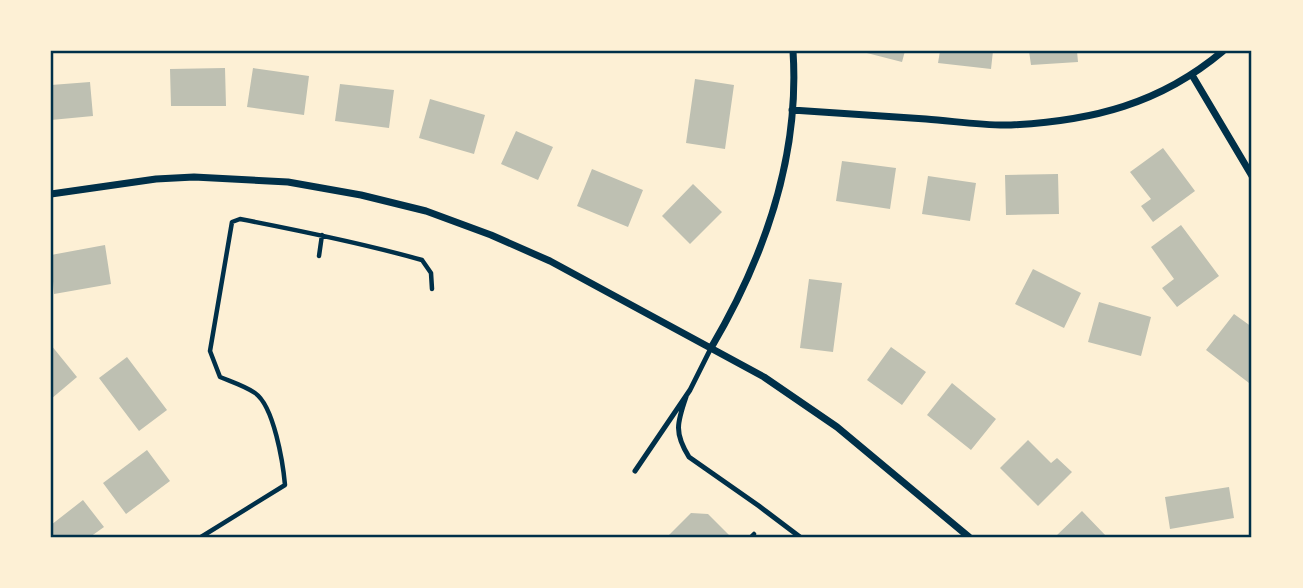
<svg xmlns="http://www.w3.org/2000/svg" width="1303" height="588" font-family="Bitter,serif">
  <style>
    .building { fill: #bec0b2 }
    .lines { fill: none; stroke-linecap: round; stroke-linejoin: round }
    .path { stroke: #003049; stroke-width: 4.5 }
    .service { stroke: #003049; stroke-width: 5 }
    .minor { stroke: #003049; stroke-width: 7 }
    .neatline { fill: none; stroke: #003049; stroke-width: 2.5 }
  </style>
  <rect width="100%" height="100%" fill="#fdf0d5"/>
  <!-- building -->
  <path class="building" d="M 859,51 L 905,51 L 902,62 Z
    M 940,51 L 993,51 L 991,69 L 938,63 Z
    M 1029,51 L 1077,51 L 1078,62 L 1031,65 Z
    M 225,68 L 226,106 L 171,106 L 170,69 Z
    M 253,68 L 309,76 L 304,115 L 247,107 Z
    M 695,79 L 734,85 L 725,149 L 686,143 Z
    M 90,82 L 93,116 L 51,120 L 51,85 Z
    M 340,84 L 394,90 L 389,128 L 335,121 Z
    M 430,99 L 485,115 L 474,154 L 419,138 Z
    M 516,131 L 553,147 L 538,180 L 501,164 Z
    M 1163,148 L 1195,191 L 1153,222 L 1141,206 L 1151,199 L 1130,172 Z
    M 842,161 L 896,168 L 890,209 L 836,201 Z
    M 592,169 L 643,190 L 628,227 L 577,206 Z
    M 1058,174 L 1059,214 L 1006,215 L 1005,175 Z
    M 928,176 L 976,183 L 970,221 L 922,214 Z
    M 693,184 L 722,212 L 690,244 L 662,216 Z
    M 1181,225 L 1219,276 L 1177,307 L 1162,288 L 1174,279 L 1151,247 Z
    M 105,245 L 111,284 L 54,294 L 51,255 Z
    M 1033,269 L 1081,293 L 1064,328 L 1015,304 Z
    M 809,279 L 842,283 L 833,352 L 800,348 Z
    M 1099,302 L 1151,317 L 1141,356 L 1088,342 Z
    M 1234,314 L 1252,327 L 1252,379 L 1249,383 L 1206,350 Z
    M 51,345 L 77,377 L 51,399 Z
    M 891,347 L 926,372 L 902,405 L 867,380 Z
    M 127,357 L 167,410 L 139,431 L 99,378 Z
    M 952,383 L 996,419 L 971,450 L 927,415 Z
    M 1028,440 L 1051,463 L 1057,458 L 1072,472 L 1038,506 L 1000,468 Z
    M 147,450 L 170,481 L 126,514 L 103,483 Z
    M 1229,487 L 1234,518 L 1170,529 L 1165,497 Z
    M 83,500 L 104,527 L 90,537 L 51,537 L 51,525 Z
    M 1082,511 L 1107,537 L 1056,536 Z
    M 691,513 L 708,514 L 731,537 L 667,537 Z"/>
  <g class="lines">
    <!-- path -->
    <path class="path" d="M 319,256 L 322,235
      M 201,537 L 285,485 C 283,463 274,406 255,393 C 245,386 232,382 220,377 L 210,351 L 232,222 L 240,219 C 302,231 362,243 422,260 L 431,273 L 432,289
      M 751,537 L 754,534"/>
    <!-- service -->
    <path class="service" d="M 686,397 C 677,423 674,433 689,457 L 759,506 L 800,537
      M 635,471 L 690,390 L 711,348"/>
    <!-- minor -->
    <path class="minor" d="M 1192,75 L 1252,176
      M 792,110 C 837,113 881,116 926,119 C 954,121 983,126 1011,125 C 1092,121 1160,104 1223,51
      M 51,194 L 156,179 L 194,177 L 288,182 L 361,195 L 426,211 L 491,235 L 550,261 L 764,377 L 837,427 L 969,537
      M 711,348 C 764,258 800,157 793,51"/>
  </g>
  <!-- border -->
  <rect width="1303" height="588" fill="none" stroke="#fdf0d5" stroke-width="105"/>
  <rect x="52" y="52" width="1198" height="484" class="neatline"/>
</svg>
